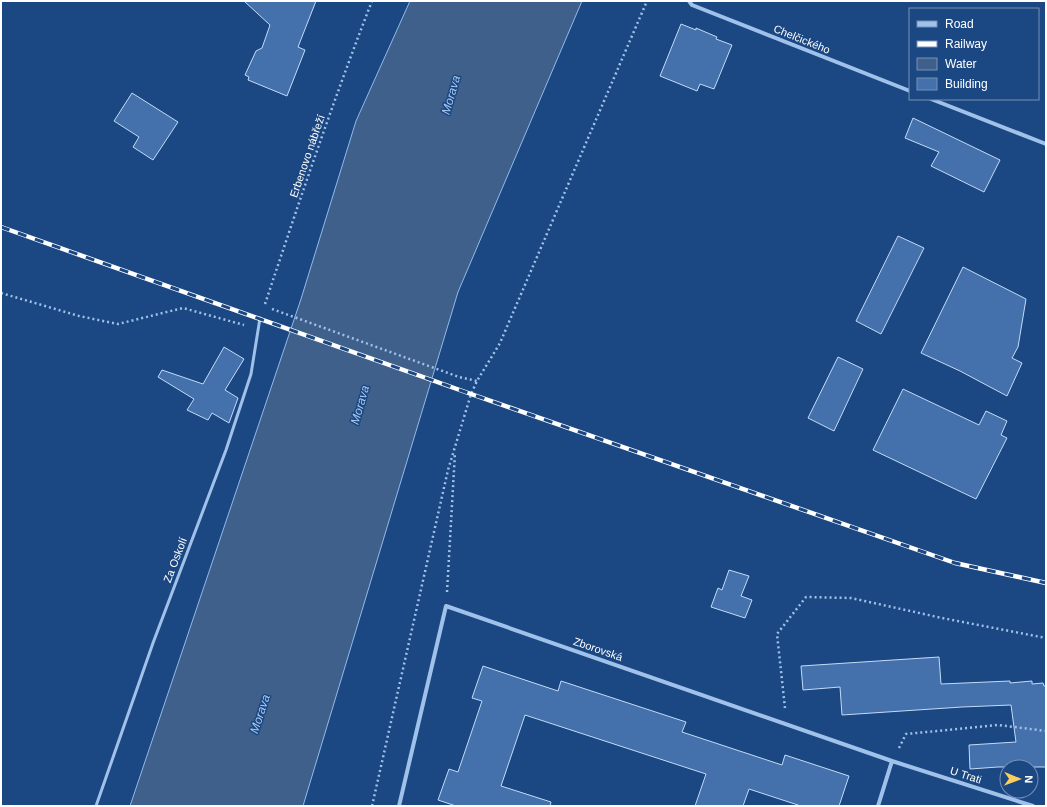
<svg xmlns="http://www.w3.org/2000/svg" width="1047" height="807" font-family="Helvetica,sans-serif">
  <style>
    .water { fill: #40608c; stroke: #92bbec }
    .building { fill: #4470ab; stroke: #c4dbf8 }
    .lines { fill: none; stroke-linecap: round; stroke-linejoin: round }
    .path { stroke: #a0c1ea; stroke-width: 2.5; stroke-dasharray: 2 3; stroke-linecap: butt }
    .service { stroke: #a0c1ea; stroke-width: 3 }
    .minor { stroke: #a0c1ea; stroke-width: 4 }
    .rail-casing { stroke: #fff; stroke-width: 4.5 }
    .rail { stroke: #1b4782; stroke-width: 3; stroke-dasharray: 9; stroke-linecap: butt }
    .labels { text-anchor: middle; stroke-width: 3; stroke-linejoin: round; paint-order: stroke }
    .street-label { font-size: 11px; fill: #fff; stroke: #1b4782 }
    .water-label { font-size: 12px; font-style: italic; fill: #abcbf2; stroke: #1b4782 }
  </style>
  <rect width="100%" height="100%" fill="#1b4782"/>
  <!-- water -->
  <path class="water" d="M 410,1 L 582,1 L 458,292 L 303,806 L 130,806 L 301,299 L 356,121 Z"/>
  <!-- building -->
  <path class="building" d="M 244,1 L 316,1 L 298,47 L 305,50 L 287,96 L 248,80 L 249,77 L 245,75 L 256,51 L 262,48 L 270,25 Z
    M 681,24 L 696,30 L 696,28 L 717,37 L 716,39 L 732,45 L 714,89 L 700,84 L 697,91 L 660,76 Z
    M 132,93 L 178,122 L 153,160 L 133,147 L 139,137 L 114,121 Z
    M 913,118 L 1000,160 L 984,192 L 931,166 L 939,152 L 905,138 Z
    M 898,236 L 924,248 L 881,334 L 856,321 Z
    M 963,267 L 1026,299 L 1018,347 L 1012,358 L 1022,363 L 1007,396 L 960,371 L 921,353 Z
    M 224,347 L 244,359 L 225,390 L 238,398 L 229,423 L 212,413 L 208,420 L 187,410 L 194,399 L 158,377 L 162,370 L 203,384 Z
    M 838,357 L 863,369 L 834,431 L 808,418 Z
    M 903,389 L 979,425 L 986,411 L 1007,421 L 1001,435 L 1007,438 L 976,499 L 873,450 Z
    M 729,570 L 749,576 L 741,596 L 752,600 L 745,618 L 711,607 L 718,588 L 722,590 Z
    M 939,657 L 941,684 L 1010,681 L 1010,683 L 1032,681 L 1032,684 L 1043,683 L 1044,686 L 1046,686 L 1046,767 L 998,767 L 970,769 L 969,745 L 1016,742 L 1011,705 L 962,707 L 842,715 L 840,687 L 803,690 L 801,666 Z
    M 483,666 L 558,691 L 561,681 L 686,722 L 682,732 L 782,765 L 785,755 L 849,776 L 839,806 L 801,806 L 749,789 L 743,806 L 695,806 L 706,774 L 525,715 L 501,786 L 551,802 L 550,806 L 456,806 L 438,800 L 449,769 L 458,772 L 482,701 L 472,698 Z"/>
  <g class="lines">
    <!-- path -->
    <path class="path" d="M 1,293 L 79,316 L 118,324 L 183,308 L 244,325
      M 265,304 C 299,202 333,101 372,1
      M 272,309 L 459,377 L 477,381
      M 447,592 L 455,453
      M 785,708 L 777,634 L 806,597 L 851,598 L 942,618 L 1046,638
      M 899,748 L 906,734 L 998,725 L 1046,731
      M 372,806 L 448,470 L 471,394 L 477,381 L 500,343 L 647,1"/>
    <!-- service -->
    <path class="service" d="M 96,806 L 153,643 L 226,450 L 251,374 L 260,318"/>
    <!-- minor -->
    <path class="minor" d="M 689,1 L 692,5 L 910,91
      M 931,99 L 1046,144
      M 399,806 L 446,606 L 892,761 L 1033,806
      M 878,806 L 892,761"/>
    <!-- rail casing -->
    <g class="rail-casing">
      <path id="rail" d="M 1,227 L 471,394 L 955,563 L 1046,583"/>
    </g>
    <!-- rail -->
    <use href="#rail" class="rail"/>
  </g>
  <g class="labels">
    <!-- street labels -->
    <g class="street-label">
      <text transform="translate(802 39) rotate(22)" y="4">Chelčického</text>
      <text transform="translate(307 156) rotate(-71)" y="4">Erbenovo nábřeží</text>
      <text transform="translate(175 560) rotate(-69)" y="4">Za Oskolí</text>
      <text transform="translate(598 649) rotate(19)" y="4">Zborovská</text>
      <text transform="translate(966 775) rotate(18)" y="4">U Trati</text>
    </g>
    <!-- water labels -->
    <g class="water-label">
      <text transform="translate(451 95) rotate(-74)" y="4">Morava</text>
      <text transform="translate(360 405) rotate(-74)" y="4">Morava</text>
      <text transform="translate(260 714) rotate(-72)" y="4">Morava</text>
    </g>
  </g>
  <!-- border -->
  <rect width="1047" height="807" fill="none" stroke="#ffffff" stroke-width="4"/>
  <!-- legend -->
  <rect x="909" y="8" width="130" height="92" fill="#1b4782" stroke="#7691b4"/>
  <rect x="917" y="21" width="20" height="6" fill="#a0c1ea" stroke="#7691b4"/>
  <text x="945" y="28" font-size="12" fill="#ffffff">Road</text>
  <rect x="917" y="41" width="20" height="6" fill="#ffffff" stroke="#7691b4"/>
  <text x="945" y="48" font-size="12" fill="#ffffff">Railway</text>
  <rect x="917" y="58" width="20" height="12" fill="#40608c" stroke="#7691b4"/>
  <text x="945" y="68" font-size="12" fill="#ffffff">Water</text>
  <rect x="917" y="78" width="20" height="12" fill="#4470ab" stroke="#7691b4"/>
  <text x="945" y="88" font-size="12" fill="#ffffff">Building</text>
  <!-- north arrow -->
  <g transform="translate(1019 779) rotate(91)"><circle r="19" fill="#1b4782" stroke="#7691b4"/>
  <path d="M0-3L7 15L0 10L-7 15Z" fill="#fccf5c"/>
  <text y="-6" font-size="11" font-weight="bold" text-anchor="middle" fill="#ffffff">N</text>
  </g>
</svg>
